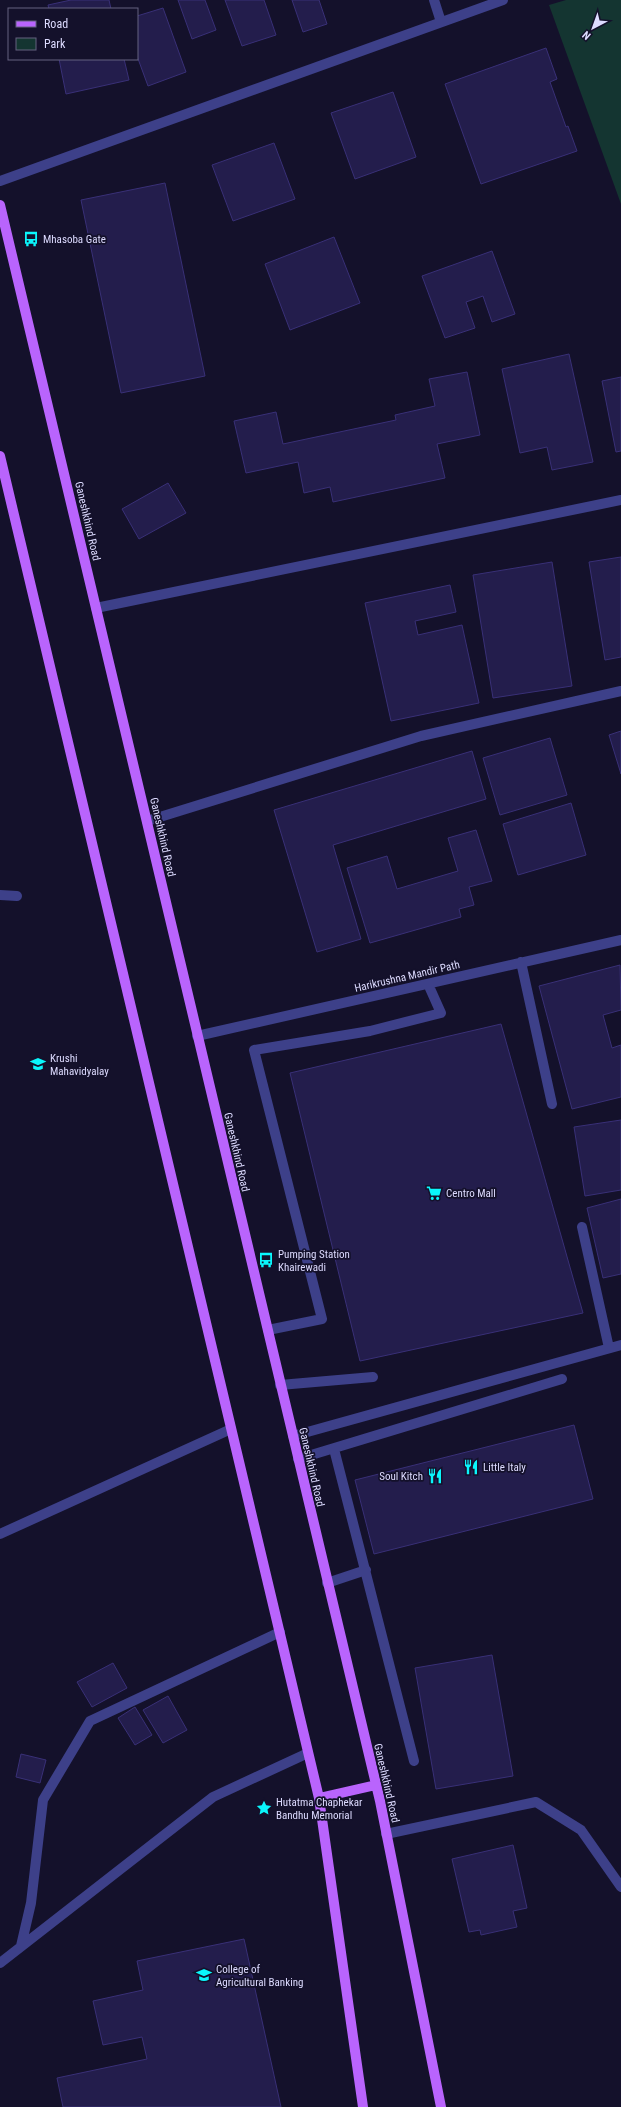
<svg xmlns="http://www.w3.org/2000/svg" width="621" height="2107" font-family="'Roboto Condensed',sans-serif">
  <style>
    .green { fill: #143531 }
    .building { fill: #231d4c; stroke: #393077 }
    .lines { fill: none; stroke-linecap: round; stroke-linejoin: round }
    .minor { stroke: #3d4089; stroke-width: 10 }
    .major { stroke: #b964fd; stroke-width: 10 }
    .labels { text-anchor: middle; stroke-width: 3.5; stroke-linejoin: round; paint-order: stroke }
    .poi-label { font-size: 11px; fill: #dddbff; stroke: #14112b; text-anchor: start }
    .street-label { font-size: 11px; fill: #dddbff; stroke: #14112b }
  </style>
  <rect width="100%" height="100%" fill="#14112b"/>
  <!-- green -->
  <path class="green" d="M 566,0 L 621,0 L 621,204 L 549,5 Z"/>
  <!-- building -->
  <path class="building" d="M 71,0 L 109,0 L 111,9 L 49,9 L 48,5 Z
    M 178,0 L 205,0 L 216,30 L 192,39 Z
    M 225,0 L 264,0 L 276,35 L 242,46 Z
    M 292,0 L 319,0 L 327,24 L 303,32 Z
    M 163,8 L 186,72 L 148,86 L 137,56 L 137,16 Z
    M 546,48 L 557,79 L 550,82 L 566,127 L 568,126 L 577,151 L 481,184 L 445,84 Z
    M 59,59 L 124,59 L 129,80 L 66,94 Z
    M 393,92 L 416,157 L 355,179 L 331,113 Z
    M 274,143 L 295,199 L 233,221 L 212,165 Z
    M 165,183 L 205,376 L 121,393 L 81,200 Z
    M 334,237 L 360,303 L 290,330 L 265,264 Z
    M 492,251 L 515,314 L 492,322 L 483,296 L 466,302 L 475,328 L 445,338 L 422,276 Z
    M 569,354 L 593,462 L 552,470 L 547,447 L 520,453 L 502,369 Z
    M 467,372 L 480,435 L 437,444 L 445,478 L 333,502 L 330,487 L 304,493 L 298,462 L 246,473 L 234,421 L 276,412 L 283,444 L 396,420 L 395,415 L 435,406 L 429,379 Z
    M 621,377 L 621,451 L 616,452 L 602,381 Z
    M 168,483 L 186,513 L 139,539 L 122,509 Z
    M 621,557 L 621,657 L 605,660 L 589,562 Z
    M 552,562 L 572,686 L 493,698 L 473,575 Z
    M 450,585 L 456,612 L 415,621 L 418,635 L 462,625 L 479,703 L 391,721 L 365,603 Z
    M 621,731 L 621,774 L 609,735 Z
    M 550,738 L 567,795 L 500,815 L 483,758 Z
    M 472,751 L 486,799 L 333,845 L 361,939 L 317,952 L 274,810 Z
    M 571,803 L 586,855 L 518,875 L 503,824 Z
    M 476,830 L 492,881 L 469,887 L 474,905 L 459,909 L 461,917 L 370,943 L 347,868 L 387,856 L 397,889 L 458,871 L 448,838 Z
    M 620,965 L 621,1010 L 603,1015 L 612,1048 L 621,1045 L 621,1097 L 572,1109 L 539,986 Z
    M 501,1024 L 583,1313 L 360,1361 L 290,1073 Z
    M 621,1120 L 621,1190 L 585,1196 L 574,1127 Z
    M 621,1199 L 621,1274 L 603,1278 L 587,1208 Z
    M 574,1425 L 593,1499 L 374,1554 L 355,1480 Z
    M 492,1655 L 513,1776 L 436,1789 L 415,1668 Z
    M 113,1663 L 127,1688 L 92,1707 L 77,1682 Z
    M 168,1696 L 187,1730 L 163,1743 L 143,1710 Z
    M 135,1707 L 152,1735 L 135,1745 L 118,1718 Z
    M 21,1754 L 46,1760 L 40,1783 L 16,1777 Z
    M 513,1845 L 527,1908 L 513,1911 L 517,1927 L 481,1935 L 480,1930 L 469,1932 L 452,1859 Z
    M 244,1939 L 281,2107 L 63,2107 L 57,2078 L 147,2059 L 142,2037 L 103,2045 L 93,2001 L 143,1990 L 137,1961 Z"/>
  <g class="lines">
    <!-- minor -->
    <path class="minor" d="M 434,0 L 441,22
      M 0,181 L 503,0
      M 96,608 L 621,500
      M 147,821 L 421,736 L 621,691
      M 0,895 L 17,896
      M 521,962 L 552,1104
      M 197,1036 L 621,940
      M 582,1227 L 609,1348
      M 268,1330 L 322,1319 L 254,1050 L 370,1031 L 441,1013 L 428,984
      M 280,1385 L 373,1377
      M 293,1436 L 621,1345
      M 334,1449 L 414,1761
      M 298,1459 L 562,1379
      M 0,1534 L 231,1429
      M 327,1583 L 366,1570
      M 386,1834 L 536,1802 L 581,1830 L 621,1887
      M 21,1946 L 31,1903 L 43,1800 L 90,1721 L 280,1632
      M 0,1963 L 213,1797 L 308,1753"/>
    <!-- major -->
    <path class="major" d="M 0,205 L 380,1801 L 441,2107
      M 0,456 L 319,1798 L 363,2107
      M 319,1798 L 376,1785"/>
  </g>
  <!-- icons -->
  <defs>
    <g id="bus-bare" transform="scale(1.2)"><path d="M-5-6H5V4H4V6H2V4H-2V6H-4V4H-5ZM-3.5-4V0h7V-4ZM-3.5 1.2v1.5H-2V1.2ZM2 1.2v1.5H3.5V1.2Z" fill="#0af6fc" stroke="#14112b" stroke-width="2.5" paint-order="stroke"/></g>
    <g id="university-bare" transform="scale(1.2)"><path d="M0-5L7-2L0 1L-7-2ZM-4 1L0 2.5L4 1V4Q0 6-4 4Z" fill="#0af6fc" stroke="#14112b" stroke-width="2.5" paint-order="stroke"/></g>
    <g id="supermarket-bare" transform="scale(1.2)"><path d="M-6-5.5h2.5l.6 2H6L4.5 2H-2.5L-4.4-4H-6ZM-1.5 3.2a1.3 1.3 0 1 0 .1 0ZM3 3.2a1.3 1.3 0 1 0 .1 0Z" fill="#0af6fc" stroke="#14112b" stroke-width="2.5" paint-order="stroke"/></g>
    <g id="restaurant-bare" transform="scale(1.2)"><path d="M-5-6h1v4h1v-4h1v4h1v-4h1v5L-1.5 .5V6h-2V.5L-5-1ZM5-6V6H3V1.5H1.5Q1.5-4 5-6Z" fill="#0af6fc" stroke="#14112b" stroke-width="2.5" paint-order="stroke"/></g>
    <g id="sight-bare" transform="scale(1.2)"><path d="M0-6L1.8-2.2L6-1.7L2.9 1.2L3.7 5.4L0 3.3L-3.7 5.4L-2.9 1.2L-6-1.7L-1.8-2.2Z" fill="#0af6fc" stroke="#14112b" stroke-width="2.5" paint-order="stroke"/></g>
  </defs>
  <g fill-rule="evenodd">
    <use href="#bus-bare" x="31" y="239"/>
    <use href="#university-bare" x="38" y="1064"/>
    <use href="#supermarket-bare" x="434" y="1193"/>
    <use href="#bus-bare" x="266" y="1260"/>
    <use href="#restaurant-bare" x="471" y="1467"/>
    <use href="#restaurant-bare" x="435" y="1476"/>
    <use href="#sight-bare" x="264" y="1808"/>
    <use href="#university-bare" x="204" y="1975"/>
  </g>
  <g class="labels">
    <!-- poi labels -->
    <g class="poi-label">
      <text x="43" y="243">Mhasoba Gate</text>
      <text x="50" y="1062">Krushi<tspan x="50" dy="13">Mahavidyalay</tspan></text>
      <text x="446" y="1197">Centro Mall</text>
      <text x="278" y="1258">Pumping Station<tspan x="278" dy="13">Khairewadi</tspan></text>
      <text x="483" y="1471">Little Italy</text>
      <text x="423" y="1480" text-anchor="end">Soul Kitch</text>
      <text x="276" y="1806">Hutatma Chaphekar<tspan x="276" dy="13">Bandhu Memorial</tspan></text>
      <text x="216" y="1973">College of<tspan x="216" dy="13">Agricultural Banking</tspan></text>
    </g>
    <!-- street labels -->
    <g class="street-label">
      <text transform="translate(88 521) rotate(77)" y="4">Ganeshkhind Road</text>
      <text transform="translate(163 837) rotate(77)" y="4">Ganeshkhind Road</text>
      <text transform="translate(407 976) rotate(-13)" y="4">Harikrushna Mandir Path</text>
      <text transform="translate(237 1152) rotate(77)" y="4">Ganeshkhind Road</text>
      <text transform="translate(312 1467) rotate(77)" y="4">Ganeshkhind Road</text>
      <text transform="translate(387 1783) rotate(77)" y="4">Ganeshkhind Road</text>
    </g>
  </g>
  <!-- legend -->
  <rect x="8" y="8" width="130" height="52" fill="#14112b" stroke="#646280"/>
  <rect x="16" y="21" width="20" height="6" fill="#b964fd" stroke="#646280"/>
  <text x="44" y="28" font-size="12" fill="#dddbff">Road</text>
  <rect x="16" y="38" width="20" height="12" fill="#143531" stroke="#646280"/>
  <text x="44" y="48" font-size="12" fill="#dddbff">Park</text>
  <!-- north arrow -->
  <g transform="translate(593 28) rotate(221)" stroke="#14112b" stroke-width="3" paint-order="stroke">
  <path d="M0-3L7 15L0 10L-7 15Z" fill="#dddbff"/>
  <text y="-6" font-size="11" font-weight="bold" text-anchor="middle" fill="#dddbff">N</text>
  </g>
</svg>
